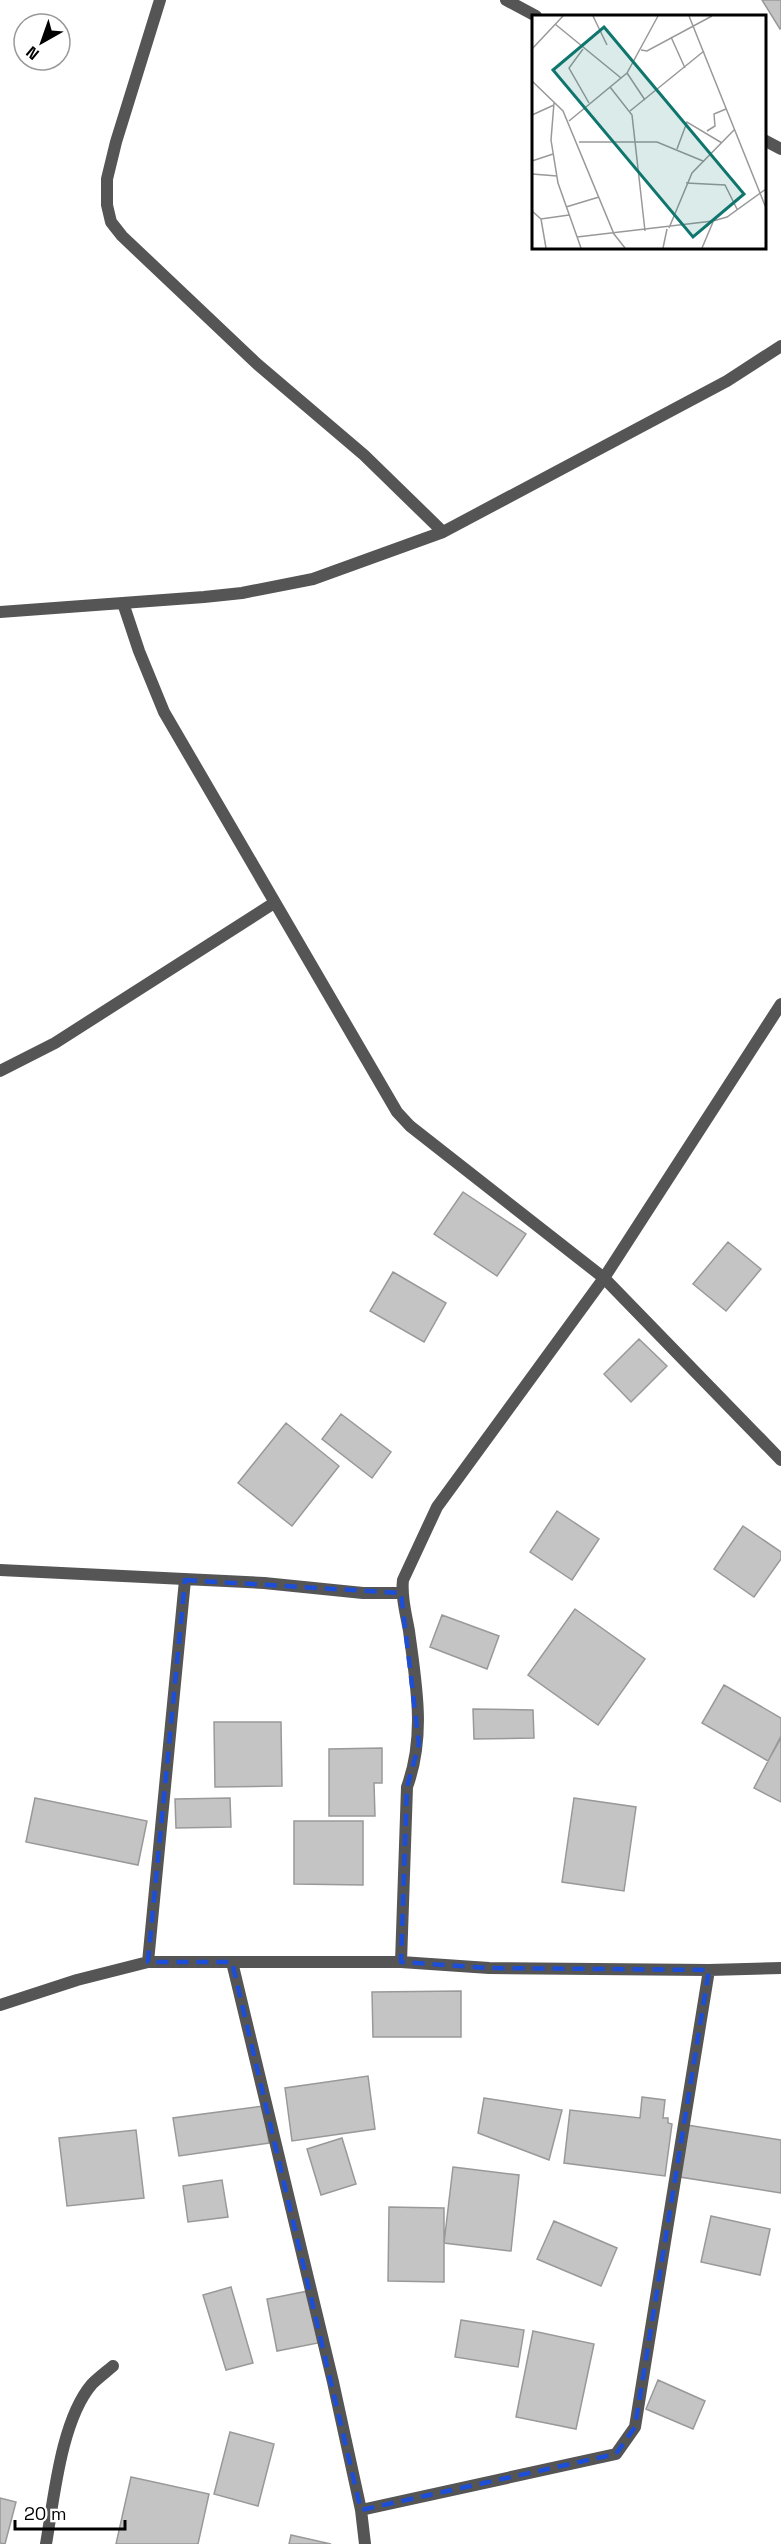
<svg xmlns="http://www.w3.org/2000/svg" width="781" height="2544" font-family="'Space Grotesk',sans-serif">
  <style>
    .building { fill: #c4c4c4; stroke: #999; stroke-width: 1.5 }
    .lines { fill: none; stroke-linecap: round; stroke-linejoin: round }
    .street { stroke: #555; stroke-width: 12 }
    .marked { fill: none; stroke: #1d4ed8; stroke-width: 4.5; stroke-dasharray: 12 8; stroke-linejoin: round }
    .inset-road { fill: none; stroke: #999; stroke-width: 1.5 }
    .view { fill: #0f766e; fill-opacity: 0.15; stroke: #0f766e; stroke-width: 3 }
    .inset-edge { fill: none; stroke: #000; stroke-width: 3 }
  </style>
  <rect width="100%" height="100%" fill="#fff"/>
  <!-- building -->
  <path class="building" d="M 762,0 L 781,0 L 781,28 L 780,29 Z
    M 463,1192 L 526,1234 L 497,1276 L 434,1234 Z
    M 728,1242 L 761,1269 L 726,1311 L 693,1284 Z
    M 393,1272 L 446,1303 L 424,1342 L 370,1311 Z
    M 639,1339 L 667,1366 L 631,1402 L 604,1374 Z
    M 341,1414 L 391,1452 L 372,1478 L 322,1439 Z
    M 286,1423 L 339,1466 L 292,1526 L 238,1483 Z
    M 557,1511 L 599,1539 L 572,1580 L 530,1552 Z
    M 743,1526 L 781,1552 L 781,1559 L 754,1597 L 714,1569 Z
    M 575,1609 L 645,1659 L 598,1725 L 528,1675 Z
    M 442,1615 L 499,1636 L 487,1669 L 430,1647 Z
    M 724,1685 L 781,1718 L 781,1738 L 768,1761 L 702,1723 Z
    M 473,1709 L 533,1710 L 534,1738 L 474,1739 Z
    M 214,1722 L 281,1722 L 282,1786 L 215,1787 Z
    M 781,1736 L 781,1802 L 754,1788 Z
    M 382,1748 L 382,1783 L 374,1783 L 375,1816 L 329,1816 L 329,1749 Z
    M 35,1798 L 147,1821 L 138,1865 L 26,1842 Z
    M 230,1798 L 231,1827 L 176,1828 L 175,1799 Z
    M 574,1798 L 636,1807 L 624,1891 L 562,1882 Z
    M 294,1821 L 363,1821 L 363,1885 L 294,1884 Z
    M 461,1991 L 461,2037 L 373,2037 L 372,1992 Z
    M 368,2076 L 375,2129 L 292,2141 L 285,2088 Z
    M 642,2097 L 665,2100 L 663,2118 L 668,2118 L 668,2123 L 672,2124 L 665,2176 L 564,2163 L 570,2110 L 640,2118 Z
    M 484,2098 L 562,2110 L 549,2160 L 478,2133 Z
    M 263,2106 L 269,2143 L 179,2156 L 173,2118 Z
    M 687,2125 L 781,2140 L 781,2193 L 680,2177 Z
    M 136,2130 L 144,2198 L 67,2206 L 59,2138 Z
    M 342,2138 L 356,2184 L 321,2195 L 307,2149 Z
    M 453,2167 L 519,2175 L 511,2251 L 444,2243 Z
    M 222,2180 L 228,2217 L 188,2222 L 183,2186 Z
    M 389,2207 L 444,2208 L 444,2282 L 388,2281 Z
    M 711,2216 L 770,2229 L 760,2275 L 701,2262 Z
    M 554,2221 L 617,2248 L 601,2286 L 537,2259 Z
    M 231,2287 L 253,2363 L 226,2370 L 203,2295 Z
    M 308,2291 L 318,2343 L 277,2351 L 267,2299 Z
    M 461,2320 L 524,2330 L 518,2367 L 455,2357 Z
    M 533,2331 L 594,2344 L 576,2429 L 516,2417 Z
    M 658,2380 L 705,2401 L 693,2429 L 646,2409 Z
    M 230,2432 L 274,2444 L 258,2506 L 214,2494 Z
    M 131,2477 L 209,2494 L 198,2544 L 116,2544 Z
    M 0,2498 L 16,2502 L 5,2544 L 0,2543 Z
    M 291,2535 L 331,2544 L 289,2544 Z"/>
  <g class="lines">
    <!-- street -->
    <path class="street" d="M 160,0 L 116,142 L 107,179 L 107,205 L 111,222 L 122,236 L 256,363 L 364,455 L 443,532
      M 506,0 L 536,16
      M 764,140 L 781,149
      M 123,603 L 139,651 L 164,712 L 397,1112 L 410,1126 L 604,1278 L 781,1460
      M 0,612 L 204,597 L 242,593 L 313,579 L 443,532 L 727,381 L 781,346
      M 0,1071 L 55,1043 L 274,903
      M 0,1570 L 264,1583 L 363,1593 L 401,1593
      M 148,1962 L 185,1580
      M 232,1962 L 333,2382 L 361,2510 L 365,2544
      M 401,1962 L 407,1787 C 426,1735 416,1684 409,1631 C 406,1614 401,1597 403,1580 L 437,1507 L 604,1278 L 781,1004
      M 0,2005 L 77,1980 L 148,1962 L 401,1962 L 489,1968 L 709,1970 L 781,1968
      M 361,2510 L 616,2454 L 635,2427 L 709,1970
      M 46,2544 C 54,2498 61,2420 92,2384 C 98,2378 106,2372 113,2366"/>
  </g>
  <!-- marked area -->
  <path class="marked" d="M 185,1580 L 401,1593 L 419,1744 L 407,1787 L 401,1962 L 489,1968 L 709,1970 L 635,2427 L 616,2454 L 361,2510 L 232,1962 L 148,1962 Z"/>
  <!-- overview -->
  <g transform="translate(532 15)">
    <rect width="234" height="234" fill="#fff"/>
    <path class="inset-road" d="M 61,1 L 75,30M 157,1 L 234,193M 23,9 L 89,63M 139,22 L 153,53M 0,34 L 31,1M 51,34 L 37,53 L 57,88M 109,35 L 115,36 L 180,1M 95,58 L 113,85M 0,66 L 31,96 L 82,219 L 93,233M 78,72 L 100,100 L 113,216M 22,88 L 19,125 L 26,168 L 49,233M 98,96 L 172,36M 0,100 L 22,90M 37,106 L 95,58 L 126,1M 175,116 L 183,111 L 182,99 L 194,94M 47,127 L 125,127 L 171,146M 145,134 L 155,107 L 190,128M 0,146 L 21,139M 0,159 L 25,161M 154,168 L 193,170 L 205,194M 34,192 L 67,182M 0,196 L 9,204 L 37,200M 9,204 L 14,233M 137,213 L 160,158 L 202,115M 45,222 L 181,206 L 195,202 L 234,174M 131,233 L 135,214M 170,233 L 181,207"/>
    <path class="view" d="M 72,12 L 212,179 L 161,222 L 21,55 Z"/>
    <rect width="234" height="234" class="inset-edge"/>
  </g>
  <!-- north arrow -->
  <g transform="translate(42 42) rotate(220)"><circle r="28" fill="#ffffff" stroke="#999999" stroke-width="1.5"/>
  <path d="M0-4.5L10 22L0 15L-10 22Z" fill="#000000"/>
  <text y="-9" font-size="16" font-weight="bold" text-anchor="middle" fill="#000000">N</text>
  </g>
  <!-- scale -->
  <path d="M15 2520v9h110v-9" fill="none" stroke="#000000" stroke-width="3"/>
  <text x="24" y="2520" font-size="18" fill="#000000" stroke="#ffffff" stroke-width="4.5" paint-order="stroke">20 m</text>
</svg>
